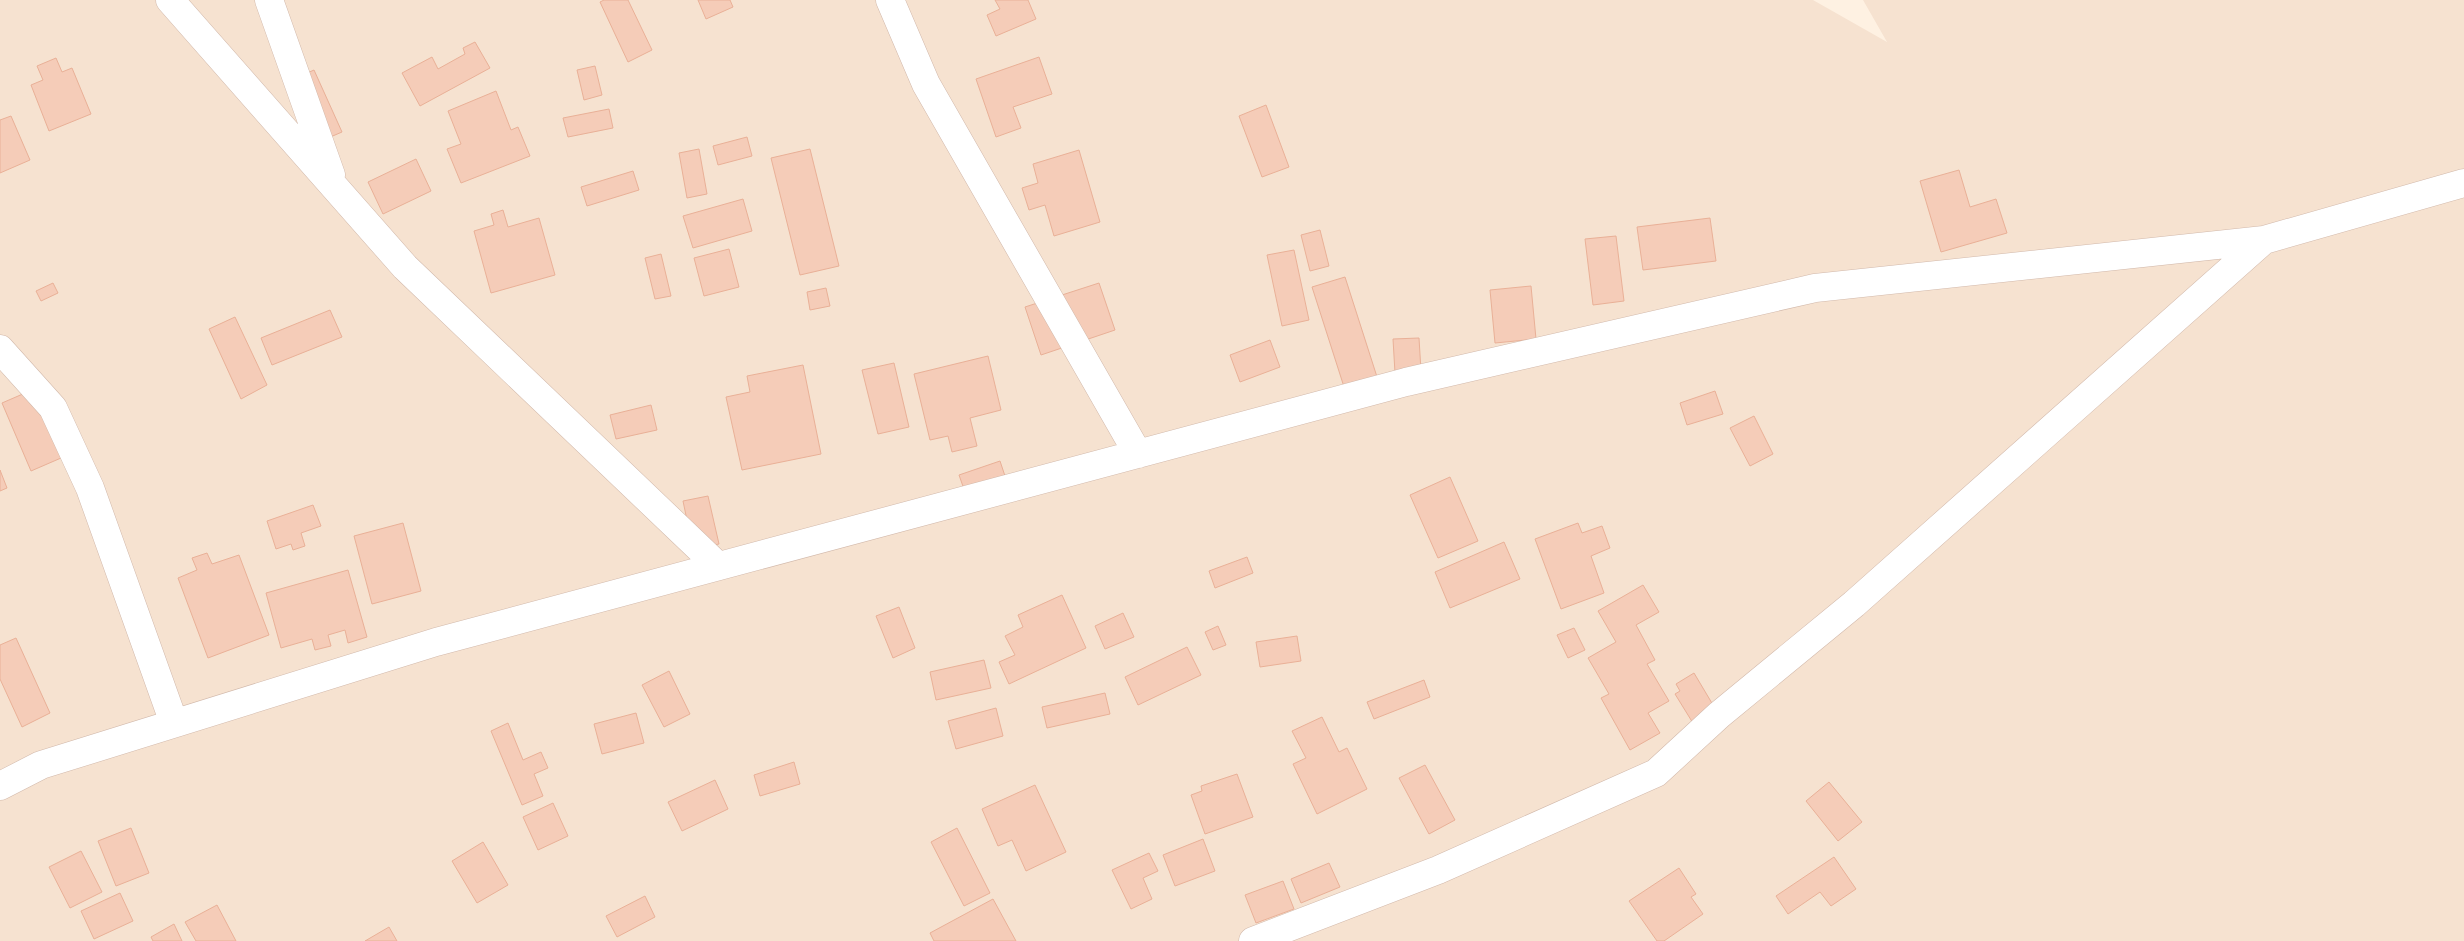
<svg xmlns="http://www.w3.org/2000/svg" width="2464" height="941" font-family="'PT Sans',sans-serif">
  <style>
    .residential { fill: #f6e2d0 }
    .building { fill: #f5ccb8; stroke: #e9b097 }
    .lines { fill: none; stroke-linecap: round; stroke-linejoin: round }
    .minor-casing { stroke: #d2b9ab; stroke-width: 29 }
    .minor { stroke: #fff; stroke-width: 28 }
  </style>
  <rect width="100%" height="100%" fill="#fef1e2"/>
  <!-- residential -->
  <path class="residential" d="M 0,0 L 1813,0 L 1887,42 L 1863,0 L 2464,0 L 2464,941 L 0,941 Z"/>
  <!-- building -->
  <path class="building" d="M 604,0 L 628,0 L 652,50 L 628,62 L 600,2 Z
    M 698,0 L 730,0 L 733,7 L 706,19 Z
    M 995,0 L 1028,0 L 1036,19 L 996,36 L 987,15 L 1000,9 Z
    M 475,42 L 490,68 L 420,106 L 402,73 L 432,57 L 438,69 L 465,54 L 463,48 Z
    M 1039,57 L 1052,94 L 1013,107 L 1021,128 L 996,137 L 976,79 Z
    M 56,58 L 62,72 L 72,68 L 91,114 L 49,131 L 31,85 L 43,80 L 37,66 Z
    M 595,66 L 602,95 L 584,100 L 577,70 Z
    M 314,70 L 342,132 L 314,144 L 287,82 Z
    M 496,91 L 511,130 L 518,127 L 530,156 L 461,183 L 447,149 L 461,144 L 448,111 Z
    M 1266,105 L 1289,167 L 1262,177 L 1239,116 Z
    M 609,109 L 613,128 L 568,137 L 563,118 Z
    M 11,116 L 30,160 L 0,173 L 0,120 Z
    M 747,137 L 752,156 L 718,165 L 713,146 Z
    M 699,149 L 707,194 L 687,198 L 679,153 Z
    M 810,149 L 839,266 L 800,275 L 771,158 Z
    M 1079,150 L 1100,222 L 1054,236 L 1045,205 L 1029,210 L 1022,188 L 1038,183 L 1033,164 Z
    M 416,159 L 431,191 L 383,214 L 368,182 Z
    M 1959,170 L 1970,207 L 1996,199 L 2007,233 L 1941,252 L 1920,181 Z
    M 633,171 L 639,190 L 587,206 L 581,187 Z
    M 743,199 L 752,231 L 693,248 L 683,216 Z
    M 503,210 L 508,227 L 539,218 L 555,275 L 491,293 L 474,231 L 494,225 L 491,214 Z
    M 1710,218 L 1716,261 L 1643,270 L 1637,227 Z
    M 1320,230 L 1329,266 L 1310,271 L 1301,235 Z
    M 1616,236 L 1624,301 L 1593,305 L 1585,239 Z
    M 729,249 L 739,287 L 704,296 L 694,258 Z
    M 1294,250 L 1309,320 L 1282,326 L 1267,255 Z
    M 661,254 L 671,296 L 655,299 L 645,258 Z
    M 1345,277 L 1378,380 L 1345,390 L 1312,287 Z
    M 53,283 L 58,293 L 41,301 L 36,291 Z
    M 1099,283 L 1115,330 L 1041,355 L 1025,307 Z
    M 1531,286 L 1536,339 L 1495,343 L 1490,290 Z
    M 826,288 L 830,306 L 810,310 L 807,292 Z
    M 330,310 L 342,337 L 272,365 L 261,338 Z
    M 235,317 L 267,385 L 241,399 L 209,329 Z
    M 1419,338 L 1421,371 L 1395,373 L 1393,339 Z
    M 1270,340 L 1280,367 L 1240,382 L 1230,355 Z
    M 988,356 L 1001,410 L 970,418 L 977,446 L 952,452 L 948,436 L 930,440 L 914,374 Z
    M 894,363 L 909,427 L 878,434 L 862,370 Z
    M 803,365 L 821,454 L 742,470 L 726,397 L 750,392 L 747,376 Z
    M 32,390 L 61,458 L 31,471 L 2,403 Z
    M 1715,391 L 1723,414 L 1687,425 L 1680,403 Z
    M 651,405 L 657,430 L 616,439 L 610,415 Z
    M 1754,416 L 1773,454 L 1750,466 L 1730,428 Z
    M 1000,461 L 1006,479 L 965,492 L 959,475 Z
    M 0,470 L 7,488 L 0,491 Z
    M 1450,477 L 1478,541 L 1438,558 L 1410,495 Z
    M 708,496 L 719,544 L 693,549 L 683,501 Z
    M 313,505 L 321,526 L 301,533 L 305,546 L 293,550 L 291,544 L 276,549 L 267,521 Z
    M 403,523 L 421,591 L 372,604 L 354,536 Z
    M 1578,523 L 1582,533 L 1602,526 L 1610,548 L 1591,556 L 1604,593 L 1561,609 L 1535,539 Z
    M 1504,542 L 1520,579 L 1450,608 L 1435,572 Z
    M 207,553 L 212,564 L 239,555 L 269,635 L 208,658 L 178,578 L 197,570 L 192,558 Z
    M 1247,557 L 1253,573 L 1215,588 L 1209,571 Z
    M 348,570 L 367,637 L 348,643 L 345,630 L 328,635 L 331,646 L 315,650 L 312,639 L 281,648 L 266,593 Z
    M 1643,585 L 1659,612 L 1636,625 L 1655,660 L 1647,664 L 1669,701 L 1648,713 L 1660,733 L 1630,750 L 1601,698 L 1609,694 L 1588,658 L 1616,642 L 1598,611 Z
    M 1062,595 L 1086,648 L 1009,684 L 999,662 L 1015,655 L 1005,636 L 1023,627 L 1018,615 Z
    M 899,607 L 915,648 L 893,658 L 876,616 Z
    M 1123,613 L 1134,637 L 1105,649 L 1095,626 Z
    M 1218,626 L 1226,645 L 1213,650 L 1205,632 Z
    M 1574,628 L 1585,650 L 1568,658 L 1557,635 Z
    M 1297,636 L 1301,661 L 1260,667 L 1256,642 Z
    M 16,638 L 50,713 L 22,727 L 0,679 L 0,645 Z
    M 1187,647 L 1201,675 L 1138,705 L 1125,677 Z
    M 984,660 L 991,688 L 936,700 L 930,672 Z
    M 669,671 L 690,714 L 664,727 L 642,685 Z
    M 1694,673 L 1719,715 L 1696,728 L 1675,694 L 1680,691 L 1676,684 Z
    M 1424,680 L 1430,697 L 1374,719 L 1367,702 Z
    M 1105,693 L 1110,714 L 1047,728 L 1042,707 Z
    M 996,708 L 1003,736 L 956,749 L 948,721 Z
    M 636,713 L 644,743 L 602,754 L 594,724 Z
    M 1322,717 L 1339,752 L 1347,748 L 1367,789 L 1317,814 L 1293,764 L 1306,758 L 1292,731 Z
    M 508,723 L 523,760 L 541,752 L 548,768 L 534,774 L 543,796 L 522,805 L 491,731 Z
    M 794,762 L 800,784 L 760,796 L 754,775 Z
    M 1425,765 L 1455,820 L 1429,834 L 1399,778 Z
    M 1237,774 L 1253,817 L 1205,834 L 1191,795 L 1202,791 L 1201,786 Z
    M 715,780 L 728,809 L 682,831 L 668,802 Z
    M 1829,782 L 1862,822 L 1838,841 L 1806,801 Z
    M 1035,785 L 1066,852 L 1026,871 L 1012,840 L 998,846 L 982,809 Z
    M 553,803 L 568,836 L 538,850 L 523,817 Z
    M 131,828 L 149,873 L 116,886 L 98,841 Z
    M 957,828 L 990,893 L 964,906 L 931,842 Z
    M 1203,839 L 1215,871 L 1175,886 L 1163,855 Z
    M 483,842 L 508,885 L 477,903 L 452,861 Z
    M 81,851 L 102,892 L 70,908 L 49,867 Z
    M 1149,853 L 1158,871 L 1143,878 L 1152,899 L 1131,909 L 1112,870 Z
    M 1834,857 L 1856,889 L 1831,906 L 1820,892 L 1788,914 L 1776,896 Z
    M 1329,863 L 1340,887 L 1301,903 L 1291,879 Z
    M 1679,868 L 1696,894 L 1691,897 L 1703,914 L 1664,941 L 1657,941 L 1629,901 Z
    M 1283,881 L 1294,909 L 1256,923 L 1245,895 Z
    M 120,893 L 133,921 L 94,939 L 81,911 Z
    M 645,896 L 655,917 L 617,937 L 606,916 Z
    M 993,899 L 1016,941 L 934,941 L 930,933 Z
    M 217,905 L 236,941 L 196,941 L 185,922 Z
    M 174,924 L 182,941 L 153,941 L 151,937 Z
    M 389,927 L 397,941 L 365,941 Z"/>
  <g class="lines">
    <!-- minor casing -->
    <g class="minor-casing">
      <path id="minor" d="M 170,0 L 405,267 L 718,566
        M 269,0 L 331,175
        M 890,0 L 926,84 L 1138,454
        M 0,349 L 53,408 L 90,488 L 174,723
        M 0,786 L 41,765 L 436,642 L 1406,382 L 1815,288 L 2264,240 L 2464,183
        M 1253,941 L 1438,870 L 1656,773 L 1719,715 L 1854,604 L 2264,240"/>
    </g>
    <!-- minor -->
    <use href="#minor" class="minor"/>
  </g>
</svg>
